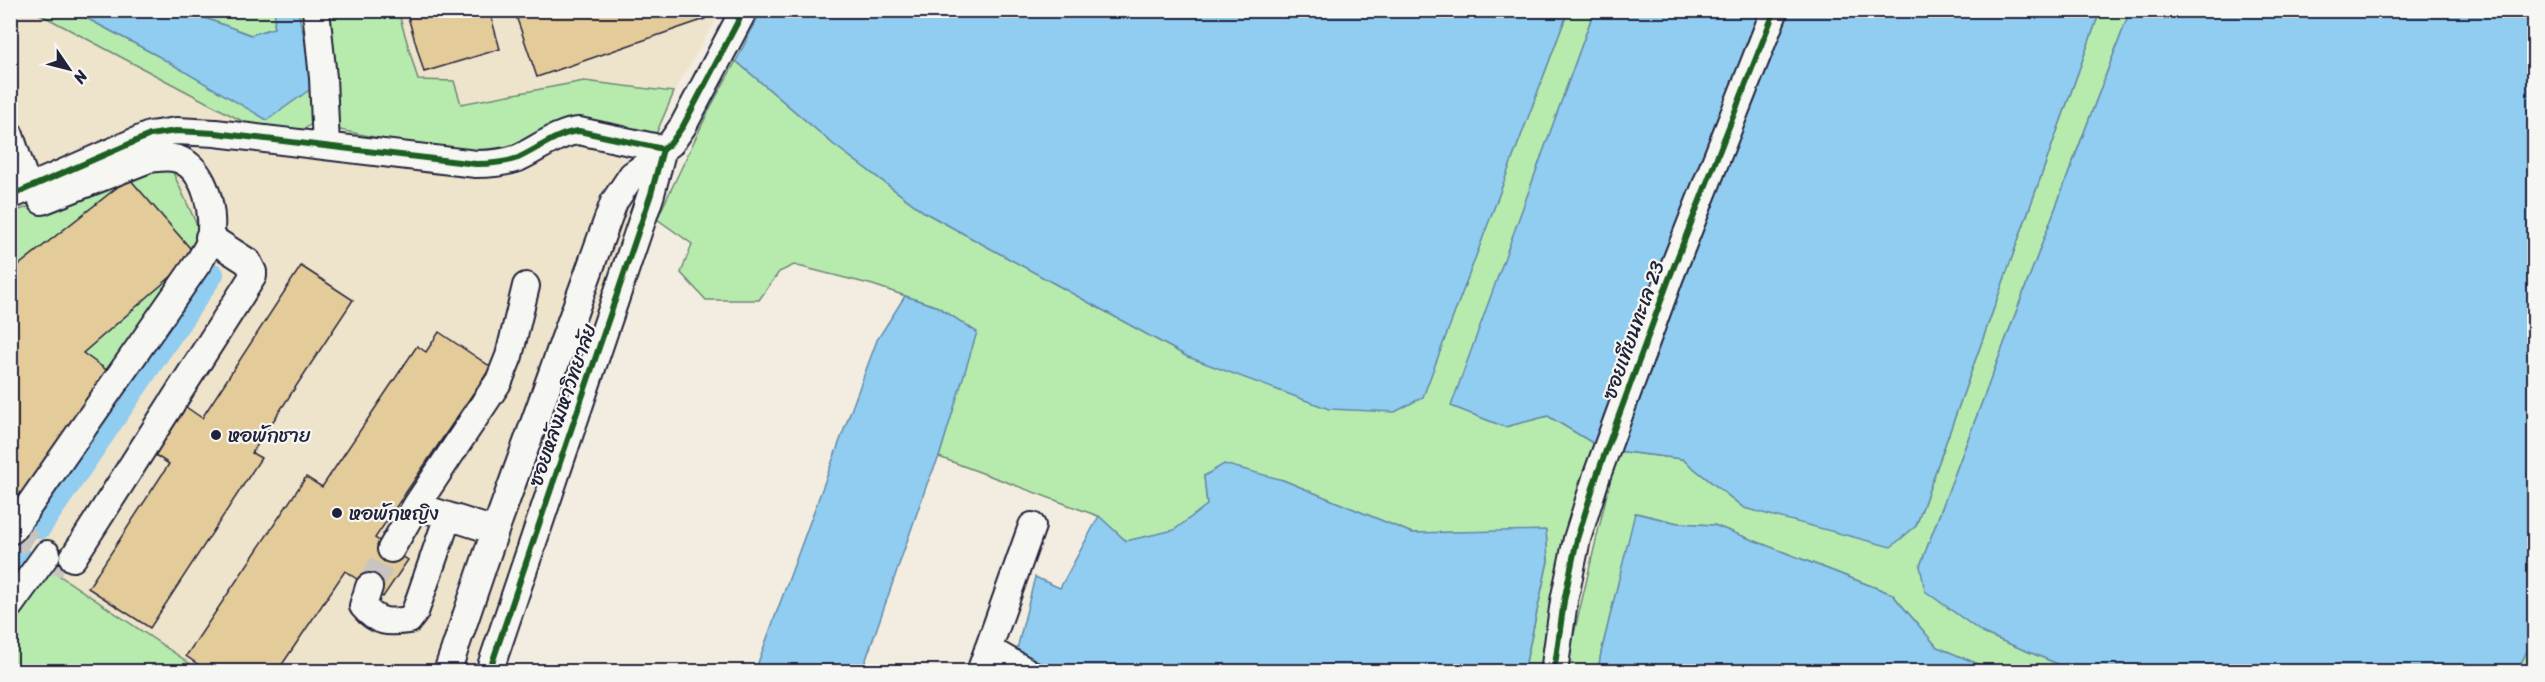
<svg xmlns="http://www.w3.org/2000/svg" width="2545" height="682" font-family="Sriracha,'Playpen Sans Thai',sans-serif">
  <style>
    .built { fill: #eee3cb }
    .green { fill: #b7ebad; stroke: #6c8674; stroke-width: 1.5 }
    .water { fill: #90cdf0; stroke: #6489a8; stroke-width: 1.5 }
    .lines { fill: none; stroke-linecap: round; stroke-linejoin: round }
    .canal { stroke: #90cdf0; stroke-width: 22 }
    .building { fill: #e4cb9a; stroke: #22223b; stroke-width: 1.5 }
    .minor-tunnel { stroke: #c8c4bf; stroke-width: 26; stroke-dasharray: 26 13; stroke-linecap: butt }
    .minor-casing { stroke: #22223b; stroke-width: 30 }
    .minor { stroke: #f6f6f2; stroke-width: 26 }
    .cycleway-casing { stroke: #f6f6f2; stroke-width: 10 }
    .cycleway { stroke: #1b5e20; stroke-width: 6 }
    .poi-dot { fill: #22223b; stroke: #f6f6f2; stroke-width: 2 }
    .labels { text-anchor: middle; stroke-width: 4.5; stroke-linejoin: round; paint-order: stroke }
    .street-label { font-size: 20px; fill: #22223b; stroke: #f6f6f2 }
    .poi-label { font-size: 20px; fill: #22223b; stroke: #f6f6f2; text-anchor: start }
  </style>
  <rect width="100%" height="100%" fill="#f2ede0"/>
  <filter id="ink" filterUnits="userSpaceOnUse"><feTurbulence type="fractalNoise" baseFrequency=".0167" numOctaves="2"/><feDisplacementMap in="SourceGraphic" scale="12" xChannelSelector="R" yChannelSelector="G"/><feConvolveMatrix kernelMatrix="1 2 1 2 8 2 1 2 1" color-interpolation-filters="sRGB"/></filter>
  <g filter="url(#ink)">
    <!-- built -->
    <path class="built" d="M 11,11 L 34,11 L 259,130 L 164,118 L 11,184 Z
      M 398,11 L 721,11 L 674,92 L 584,81 L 461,104 L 454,81 L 418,81 Z
      M 584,140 L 643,166 L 482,671 L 11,672 L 11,204 L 179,146 L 516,177 Z"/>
    <!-- green -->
    <path class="green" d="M 34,11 L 73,11 L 158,56 L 315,86 L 298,11 L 398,11 L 418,80 L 454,81 L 461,104 L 584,81 L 674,92 L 656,134 L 556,124 L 503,152 L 427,148 L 311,124 L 300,133 L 259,130 Z
      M 186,11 L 275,11 L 274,28 L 251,35 Z
      M 1568,11 L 1594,11 L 1452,406 L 1505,427 L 1548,416 L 1601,448 L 1544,671 L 1524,671 L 1548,561 L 1546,531 L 1412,533 L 1283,480 L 1204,476 L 1207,505 L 1174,531 L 1126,541 L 1098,516 L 939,457 L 976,332 L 938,307 L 873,285 L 794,265 L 779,272 L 759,300 L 706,300 L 681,273 L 692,244 L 657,219 L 710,108 L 736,61 L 833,144 L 924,212 L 1188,357 L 1423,396 Z
      M 2100,11 L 2130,11 L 1920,566 L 1983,633 L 2075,671 L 1995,671 L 1937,647 L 1892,594 L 1714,525 L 1678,523 L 1636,513 L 1601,653 L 1598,671 L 1565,672 L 1617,451 L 1682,459 L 1744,508 L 1916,526 Z
      M 152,166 L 171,168 L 211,256 L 14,545 L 201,671 L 11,671 L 10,213 Z
      M 2534,637 L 2534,671 L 2517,671 Z"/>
    <!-- water -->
    <path class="water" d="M 73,11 L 186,11 L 251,35 L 274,28 L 275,11 L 298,11 L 315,86 L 267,120 L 158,56 Z
      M 761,11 L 761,10 L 1568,11 L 1423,397 L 1395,412 L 1329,409 L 1188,357 L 924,212 L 833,144 L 736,61 Z
      M 1594,11 L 1763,11 L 1601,448 L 1548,416 L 1505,427 L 1451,406 Z
      M 1789,11 L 2100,11 L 1916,526 L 1891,547 L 1744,508 L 1682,459 L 1617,451 Z
      M 2130,11 L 2534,11 L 2534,637 L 2517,671 L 2075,671 L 1983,633 L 1925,591 L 1920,566 Z
      M 905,296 L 938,307 L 977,332 L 939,457 L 927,484 L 862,671 L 755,671 L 877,340 Z
      M 1224,464 L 1283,480 L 1412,533 L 1546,530 L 1548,561 L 1524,671 L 1052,672 L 1016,653 L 1035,577 L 1060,588 L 1099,516 L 1126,541 L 1174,530 L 1207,505 L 1204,476 Z
      M 1635,513 L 1678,523 L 1714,525 L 1892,594 L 1937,647 L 1995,671 L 1598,671 L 1601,653 Z"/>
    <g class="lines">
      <!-- canal -->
      <path class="canal" d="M 40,528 L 213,274
        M 10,572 L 21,557"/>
    </g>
    <!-- building -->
    <path class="building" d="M 406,10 L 489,10 L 500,49 L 424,72 Z
      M 514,10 L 702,10 L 705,19 L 537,77 Z
      M 129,178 L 196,255 L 83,353 L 112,374 L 10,523 L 10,272 Z
      M 301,266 L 353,300 L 252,453 L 261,458 L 150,628 L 88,588 L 169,464 L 155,455 L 186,407 L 202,418 Z
      M 439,332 L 491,367 L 375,538 L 408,560 L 383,597 L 345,571 L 277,672 L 209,672 L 186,656 L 306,477 L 322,487 L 417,346 L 426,352 Z"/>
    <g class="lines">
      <!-- minor-tunnel -->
      <path class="minor-tunnel" d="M 10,531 L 12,530 L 60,563 L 66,564 L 73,558
        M 369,587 L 391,549"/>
      <!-- minor casing -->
      <g class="minor-casing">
        <path id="minor" d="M 316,10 L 323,78 L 326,146
          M 10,135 L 28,189
          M 10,196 L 150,135 L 176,131 L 215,133 L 476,164 C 490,164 504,163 518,158 C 538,149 557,133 579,131 L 663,149 L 671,143 L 683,126 L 744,10
          M 432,511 L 495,531
          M 12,530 L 200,260 C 203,254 207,249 209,243 C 216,217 207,169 178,159 C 168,156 159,158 149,159 L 42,201
          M 391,549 L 416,506 L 499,381 L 509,356 L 526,286
          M 73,558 L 253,276 L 253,272 L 248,262 L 209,237
          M 369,587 L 363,606 C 377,623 388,623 409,620 L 415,612 L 448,516
          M 10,605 L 47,554
          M 988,649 L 1028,672
          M 447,672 L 495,531 L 614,202 L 632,175 L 642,168 L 658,168
          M 489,672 L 651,194 L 662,152
          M 980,672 L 1032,526
          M 1554,672 L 1564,601 L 1577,539 L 1597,475 L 1669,279 L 1775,10"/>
      </g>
      <!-- minor -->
      <use href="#minor" class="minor"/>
      <!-- cycleway casing -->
      <g class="cycleway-casing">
        <path id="cycleway" d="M 10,196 L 150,135 L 176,131 L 215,133 L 476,164 C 490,164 504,163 518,158 C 538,149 557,133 579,131 L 663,149 L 671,143 L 683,126 L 744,10
          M 489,672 L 651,194 L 663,149
          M 1554,672 L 1564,601 L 1577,539 L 1597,475 L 1669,279 L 1775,10"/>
      </g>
      <!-- cycleway -->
      <use href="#cycleway" class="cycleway"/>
    </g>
  </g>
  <!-- markers -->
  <g class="poi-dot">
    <circle cx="216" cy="435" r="6"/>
    <circle cx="337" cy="513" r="6"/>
  </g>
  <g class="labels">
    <!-- street labels -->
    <g class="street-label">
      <text transform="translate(1633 330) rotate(-70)" y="7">ซอยเทียนทะเล 23</text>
      <text transform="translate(562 405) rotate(-71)" y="7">ซอยหลังมหาวิทยาลัย</text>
    </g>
    <!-- poi labels -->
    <g class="poi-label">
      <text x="228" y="442">หอพักชาย</text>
      <text x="349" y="520">หอพักหญิง</text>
    </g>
  </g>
  <!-- margin -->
  <rect width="2545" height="682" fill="none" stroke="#f6f6f2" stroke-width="36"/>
  <rect x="18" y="18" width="2509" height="646" fill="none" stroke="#22223b" stroke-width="2" filter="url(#ink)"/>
  <!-- north arrow -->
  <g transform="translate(69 69) rotate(125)" stroke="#f6f6f2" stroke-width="4.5" paint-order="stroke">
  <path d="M0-4.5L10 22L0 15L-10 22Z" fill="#22223b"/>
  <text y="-9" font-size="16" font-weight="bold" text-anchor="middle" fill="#22223b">N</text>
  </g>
</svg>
